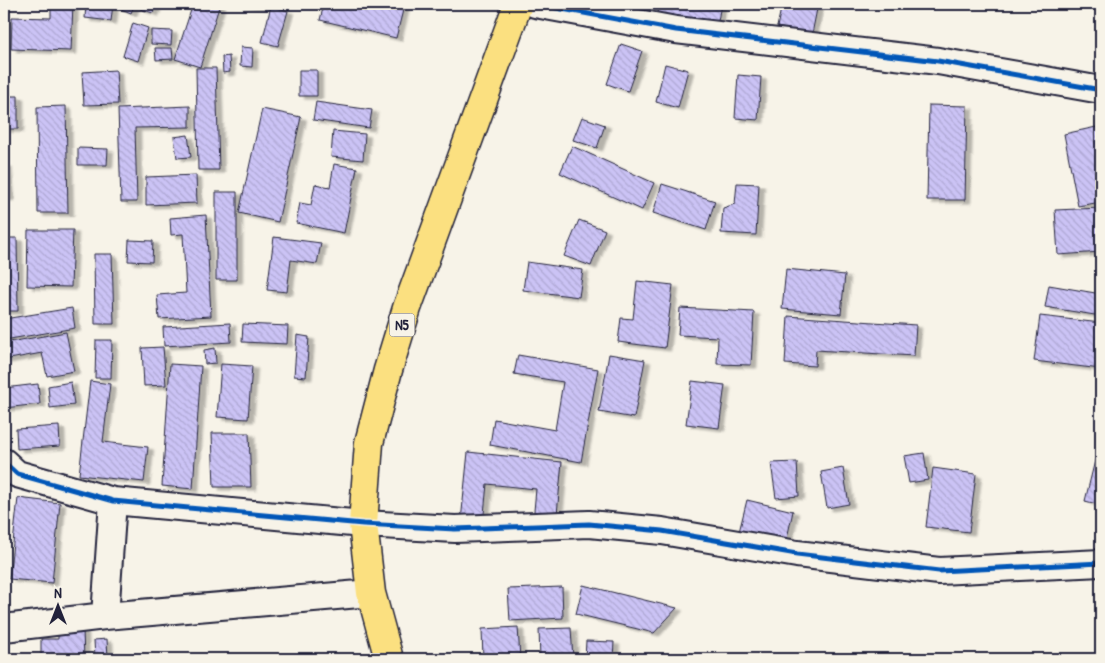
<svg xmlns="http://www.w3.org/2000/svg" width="1105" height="663" font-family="'Patrick Hand',sans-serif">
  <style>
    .building { fill: url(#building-back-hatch); stroke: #22223b; filter: url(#shadow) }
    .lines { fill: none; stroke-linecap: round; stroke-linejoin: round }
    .minor-casing { stroke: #22223b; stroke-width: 30 }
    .primary-casing { stroke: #22223b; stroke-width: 31 }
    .minor { stroke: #f7f3e8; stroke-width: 26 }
    .primary { stroke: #fbe080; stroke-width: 28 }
    .cycleway-casing { stroke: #f7f3e8; stroke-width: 8 }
    .cycleway { stroke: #0057b8; stroke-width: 5 }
    .labels { text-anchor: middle; stroke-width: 4.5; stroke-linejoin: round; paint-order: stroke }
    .shield { fill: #f7f3e8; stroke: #62616f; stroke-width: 1 }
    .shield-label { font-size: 14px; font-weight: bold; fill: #22223b }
  </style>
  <defs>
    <pattern id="building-back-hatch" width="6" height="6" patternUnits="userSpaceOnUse" patternTransform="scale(1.25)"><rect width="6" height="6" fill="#cbc3f5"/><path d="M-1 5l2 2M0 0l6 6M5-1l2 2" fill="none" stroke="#aea7d3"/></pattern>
    <filter id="shadow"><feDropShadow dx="5.5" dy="3" stdDeviation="1" flood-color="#0004"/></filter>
  </defs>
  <rect width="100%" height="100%" fill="#f7f3e8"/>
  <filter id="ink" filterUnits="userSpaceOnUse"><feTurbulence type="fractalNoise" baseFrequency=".02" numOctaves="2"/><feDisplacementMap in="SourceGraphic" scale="10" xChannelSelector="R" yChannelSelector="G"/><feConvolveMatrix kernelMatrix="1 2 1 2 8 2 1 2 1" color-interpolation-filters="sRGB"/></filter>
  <g filter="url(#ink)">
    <!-- building -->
    <path class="building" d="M 51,4 L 73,4 L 71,51 L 11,49 L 12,17 L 51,18 Z
      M 86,4 L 113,4 L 111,21 L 85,18 Z
      M 115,4 L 135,4 L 131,13 L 114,6 Z
      M 142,4 L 156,4 L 153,13 L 140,9 Z
      M 193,4 L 220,4 L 200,67 L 175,59 Z
      M 237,4 L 268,4 L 267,7 Z
      M 324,4 L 393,4 L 404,6 L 396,38 L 320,20 Z
      M 661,4 L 721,4 L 717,27 L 655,17 Z
      M 782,4 L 818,4 L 812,34 L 777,27 Z
      M 271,6 L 288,11 L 278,46 L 262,42 Z
      M 133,23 L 148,28 L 138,61 L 123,56 Z
      M 151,30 L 172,31 L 171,45 L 151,44 Z
      M 621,44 L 642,51 L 628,91 L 607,84 Z
      M 241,47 L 253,48 L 252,67 L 240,66 Z
      M 155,48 L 172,48 L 173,59 L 156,60 Z
      M 229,56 L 230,72 L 223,73 L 222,57 Z
      M 665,64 L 688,70 L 678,108 L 656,102 Z
      M 196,68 L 216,68 L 219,170 L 198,170 Z
      M 116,70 L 118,104 L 84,105 L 82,72 Z
      M 299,70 L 317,70 L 317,96 L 299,96 Z
      M 738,75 L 761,77 L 758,120 L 735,118 Z
      M 4,96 L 18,96 L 18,129 L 4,129 Z
      M 316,102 L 372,110 L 369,128 L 313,120 Z
      M 929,105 L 967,106 L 965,200 L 927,200 Z
      M 66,106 L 68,213 L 38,213 L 37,107 Z
      M 190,106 L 190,127 L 135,128 L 137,202 L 121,202 L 118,109 Z
      M 262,109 L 301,117 L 278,222 L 239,213 Z
      M 582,117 L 605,125 L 597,148 L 573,140 Z
      M 1101,126 L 1101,202 L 1078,206 L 1064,134 Z
      M 333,131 L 365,134 L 363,160 L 331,157 Z
      M 188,135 L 191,157 L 177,158 L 174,137 Z
      M 572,146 L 654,183 L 642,210 L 560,173 Z
      M 78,148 L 108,149 L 107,165 L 78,165 Z
      M 4,164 L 6,164 L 9,197 L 4,198 Z
      M 334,164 L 357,168 L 344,233 L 296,223 L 300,203 L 311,205 L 315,184 L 330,187 Z
      M 196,175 L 197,203 L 146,205 L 146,177 Z
      M 737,183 L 759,184 L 756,235 L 721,233 L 723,208 L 735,204 Z
      M 662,184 L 715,201 L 706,230 L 653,213 Z
      M 216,192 L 237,192 L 237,280 L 216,280 Z
      M 1101,208 L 1101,252 L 1058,255 L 1055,210 Z
      M 206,215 L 211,316 L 159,319 L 157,295 L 186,293 L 183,234 L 171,235 L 170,218 Z
      M 579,220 L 605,230 L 591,266 L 564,256 Z
      M 28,230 L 73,230 L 71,287 L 27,286 Z
      M 274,237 L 321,243 L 317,264 L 291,260 L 287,292 L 267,290 Z
      M 4,238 L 17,238 L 18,311 L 4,311 Z
      M 129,240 L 153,241 L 152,262 L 128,261 Z
      M 94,254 L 112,254 L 114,324 L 95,324 Z
      M 527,262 L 583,270 L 579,297 L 523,290 Z
      M 786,269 L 845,275 L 841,314 L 782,309 Z
      M 637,281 L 673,285 L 665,348 L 618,342 L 621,318 L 633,319 Z
      M 1049,285 L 1101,294 L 1101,316 L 1045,307 Z
      M 72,308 L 75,328 L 4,340 L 4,319 Z
      M 680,308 L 754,312 L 751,365 L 717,364 L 718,337 L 678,335 Z
      M 788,316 L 916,325 L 914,356 L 816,350 L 815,366 L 785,364 Z
      M 1040,316 L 1101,323 L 1101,369 L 1034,361 Z
      M 230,323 L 231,342 L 164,346 L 163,327 Z
      M 243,324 L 288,326 L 287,344 L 242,342 Z
      M 66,332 L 74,371 L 47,376 L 42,353 L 4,360 L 4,343 Z
      M 297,335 L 309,337 L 306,377 L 294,376 Z
      M 96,340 L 112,340 L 111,378 L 95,378 Z
      M 163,347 L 166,385 L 144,386 L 142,348 Z
      M 215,348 L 216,363 L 205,364 L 204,350 Z
      M 609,354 L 645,360 L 634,418 L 599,412 Z
      M 518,355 L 598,369 L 581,462 L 490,445 L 494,419 L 555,430 L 563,382 L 514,374 Z
      M 170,364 L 201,366 L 193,489 L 162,486 Z
      M 221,364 L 252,366 L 248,419 L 217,417 Z
      M 90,381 L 110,384 L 103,442 L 148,447 L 144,482 L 79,475 Z
      M 692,381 L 725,385 L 719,428 L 686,424 Z
      M 71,382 L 74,405 L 50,408 L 48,386 Z
      M 38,384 L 40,404 L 4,408 L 4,388 Z
      M 59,426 L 60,446 L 17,449 L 16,429 Z
      M 212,433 L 249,433 L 251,487 L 214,487 Z
      M 1101,436 L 1101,505 L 1085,501 Z
      M 468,452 L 562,462 L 556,525 L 533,522 L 536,489 L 487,484 L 483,524 L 461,521 Z
      M 924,453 L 928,480 L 909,483 L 904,456 Z
      M 797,462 L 799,496 L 776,498 L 771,463 Z
      M 843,468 L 849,504 L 827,508 L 821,472 Z
      M 933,468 L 976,474 L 969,532 L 926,527 Z
      M 18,498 L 60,503 L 52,583 L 9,579 Z
      M 747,500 L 793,511 L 786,543 L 739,532 Z
      M 583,585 L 677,608 L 654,633 L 576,614 Z
      M 562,587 L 563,618 L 510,621 L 508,589 Z
      M 518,627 L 520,659 L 483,659 L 482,629 Z
      M 571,628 L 573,659 L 540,659 L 539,629 Z
      M 83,630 L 84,659 L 41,659 L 41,639 L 58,639 L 58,631 Z
      M 107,639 L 108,659 L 95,659 L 94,640 Z
      M 586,641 L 614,642 L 613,659 L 585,659 Z"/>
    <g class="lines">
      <!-- minor casing -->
      <g class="minor-casing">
        <path id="minor" d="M 535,4 L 676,30 L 938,61 L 1101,90
          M 4,462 L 17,474 L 113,501 L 363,524 L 455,529 L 589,524 L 662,531 L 797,554 L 939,571 L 1101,563
          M 105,616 L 113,501
          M 4,628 L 105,616 L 371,593"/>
      </g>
      <!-- primary casing -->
      <g class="primary-casing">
        <path id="primary" d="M 389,659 L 371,593 L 363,524 L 369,443 L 388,370 L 407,308 L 518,4"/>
      </g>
      <!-- minor -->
      <use href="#minor" class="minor"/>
      <!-- primary -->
      <use href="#primary" class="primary"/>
      <!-- cycleway casing -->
      <g class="cycleway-casing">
        <path id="cycleway" d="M 535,4 L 676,30 L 938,61 L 1101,90
          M 4,462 L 17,474 L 113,501 L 363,524 L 455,529 L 589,524 L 662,531 L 797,554 L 939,571 L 1101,563"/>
      </g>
      <!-- cycleway -->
      <use href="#cycleway" class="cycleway"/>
    </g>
  </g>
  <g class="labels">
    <!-- shield labels -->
    <rect class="shield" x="389.5" y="313.5" width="25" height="23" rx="4"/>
    <g class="shield-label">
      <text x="402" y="330">N5</text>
    </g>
  </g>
  <!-- margin -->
  <rect width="1105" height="663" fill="none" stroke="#f7f3e8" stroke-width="20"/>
  <rect x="10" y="10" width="1085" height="643" fill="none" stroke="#22223b" stroke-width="2" filter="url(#ink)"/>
  <!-- north arrow -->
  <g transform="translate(58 606)" stroke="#f7f3e8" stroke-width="4" paint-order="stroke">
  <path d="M0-4L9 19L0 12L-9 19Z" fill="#22223b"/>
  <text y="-8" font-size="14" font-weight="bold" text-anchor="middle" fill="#22223b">N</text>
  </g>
</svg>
